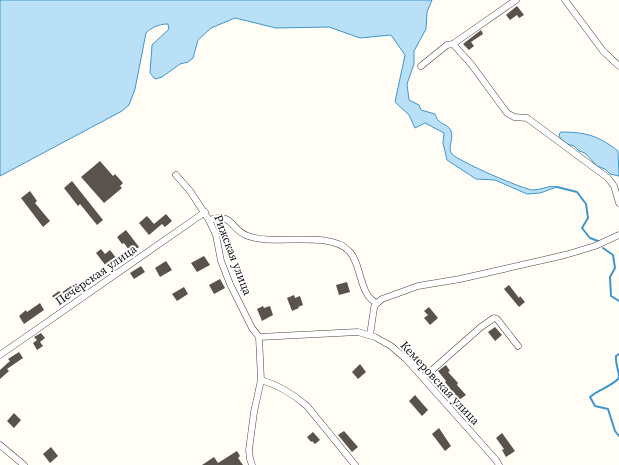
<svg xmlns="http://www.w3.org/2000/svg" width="619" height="465" font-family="'Source Serif 4',serif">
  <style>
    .water { fill: #b9e0f7; stroke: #3f96cf }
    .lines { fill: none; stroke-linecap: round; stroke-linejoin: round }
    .stream { stroke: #3f96cf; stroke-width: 2 }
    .building { fill: #5a524d }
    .minor-casing { stroke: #444; stroke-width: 7 }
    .minor { stroke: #fff; stroke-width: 6 }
    .labels { text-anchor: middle; stroke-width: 4; stroke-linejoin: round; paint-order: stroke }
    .street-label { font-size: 12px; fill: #111; stroke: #fff }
  </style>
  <rect width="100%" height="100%" fill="#fffdf5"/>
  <!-- water -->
  <path class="water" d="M 0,0 L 432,0 L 427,12 L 426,29 L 414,51 L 414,64 L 407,84 L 409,100 L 419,105 L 421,110 L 435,114 C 436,116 437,120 439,121 C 443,125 449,125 451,131 C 454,138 447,149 452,154 C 458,161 524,190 533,190 C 541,190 549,185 557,187 L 540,193 L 527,194 L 495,180 L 476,179 L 447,160 L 443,143 L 444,133 L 425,123 L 415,128 L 409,115 L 395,102 L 405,55 L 391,35 L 360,38 L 329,27 L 276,28 L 235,18 L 211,28 L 198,40 L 193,58 L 188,62 L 180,64 L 162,77 L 155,79 L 150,73 L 152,45 L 169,29 L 168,24 C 159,24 152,27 146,33 L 135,89 L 129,105 L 122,111 L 0,176 Z
    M 561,132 C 586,132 599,136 618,151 L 619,176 L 610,174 L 605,169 L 597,166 L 585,153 L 579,151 L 574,146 L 567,144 L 560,138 L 559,134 Z"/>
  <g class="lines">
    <!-- stream -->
    <path class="stream" d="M 557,187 L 577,192 L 586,204 L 588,218 L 582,228 L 590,238 L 598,241
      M 603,248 L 613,255 L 615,268 L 610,277 L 611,296 L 619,301
      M 619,354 L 616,356 C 615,363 619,370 619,378 C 611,387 599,389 590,397 L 595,406 L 608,409 L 615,431 L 619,436"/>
  </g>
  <!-- building -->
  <path class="building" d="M 517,6 L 524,15 L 519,18 L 517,15 L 510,20 L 506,15 Z
    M 481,30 L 483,34 L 471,42 L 474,46 L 469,50 L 463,44 Z
    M 100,161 L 113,176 L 115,174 L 123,183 L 120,186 L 122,188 L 104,203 L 81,177 Z
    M 72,181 L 103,220 L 97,225 L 80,204 L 78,206 L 64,188 Z
    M 30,191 L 37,201 L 35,203 L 50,221 L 43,227 L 21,198 Z
    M 166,214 L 172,221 L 165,227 L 162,224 L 149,235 L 139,223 L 147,216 L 154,224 Z
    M 126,230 L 139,247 L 131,253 L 124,243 L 122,244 L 117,237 Z
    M 101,249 L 105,254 L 110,250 L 117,259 L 110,265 L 109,263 L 106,266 L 96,253 Z
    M 204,256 L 210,265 L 197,272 L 191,263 Z
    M 166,261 L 172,270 L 160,277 L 155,268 Z
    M 141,266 L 145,272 L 134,279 L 130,273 Z
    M 220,279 L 225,288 L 214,294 L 209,285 Z
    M 347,282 L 350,292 L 339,295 L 336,285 Z
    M 74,284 L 77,289 L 64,298 L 65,299 L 58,304 L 52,296 L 59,291 L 61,293 Z
    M 509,285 L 519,298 L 520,296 L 525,302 L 519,307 L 504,289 Z
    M 184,287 L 188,294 L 177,301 L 172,294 Z
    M 294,295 L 295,298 L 300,296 L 303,305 L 298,307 L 299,308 L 292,311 L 287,298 Z
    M 40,303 L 44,310 L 24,324 L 19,316 L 26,310 L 27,312 Z
    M 263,306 L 264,308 L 270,306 L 273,315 L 262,321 L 257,309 Z
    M 429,307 L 438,318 L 430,325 L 424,318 L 428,315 L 424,311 Z
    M 495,327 L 502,335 L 495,341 L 488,332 Z
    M 41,333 L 45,338 L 40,342 L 43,346 L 37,350 L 33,343 L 37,340 L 34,337 Z
    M 19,352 L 23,358 L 7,369 L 9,371 L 0,379 L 0,370 L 10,361 L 8,359 Z
    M 360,364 L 366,372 L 358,379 L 352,372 Z
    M 446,365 L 450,371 L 448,372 L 458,383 L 457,385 L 466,395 L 459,400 L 445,382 L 446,381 L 438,371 Z
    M 415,395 L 428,410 L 422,416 L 409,401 Z
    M 14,413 L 21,420 L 14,428 L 7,421 Z
    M 439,428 L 451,446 L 445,451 L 432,434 Z
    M 344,431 L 358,447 L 352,452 L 338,435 Z
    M 313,432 L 320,440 L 315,444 L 312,441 L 311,442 L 307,437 Z
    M 502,433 L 515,451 L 506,457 L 502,450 L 504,449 L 496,438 Z
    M 51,447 L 58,456 L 50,463 L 43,454 Z
    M 237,451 L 240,456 L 238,458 L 243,465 L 202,465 L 214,457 L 218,463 Z"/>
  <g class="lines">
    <!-- minor casing -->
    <g class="minor-casing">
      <path id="minor" d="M 565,0 L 603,51 L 619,66
        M 453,44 L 471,64 L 507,113 L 514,117 L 527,118 L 608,178 L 614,186 L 619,203
        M 421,66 L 447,45 L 453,44 L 516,0
        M 176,175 L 190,191 L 209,220 L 216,235 L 221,261 L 230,284 L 252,328 L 259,337 L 261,380 L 254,412 L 249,450 L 250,459 L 252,465
        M 209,220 C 234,212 230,230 248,236 C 275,246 330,230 349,251 C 362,264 359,296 377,303
        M 370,335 L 374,308 L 375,305 L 382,299 L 418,286 L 460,279 L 565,255 L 595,246 L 619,235
        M 259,337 L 358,332 L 375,337 L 391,346 L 406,359 L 496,460 L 499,465
        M 0,355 L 205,212
        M 423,378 L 481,327 L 494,318 L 497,319 L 518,346
        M 261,380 C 279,385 293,394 307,406 L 355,465
        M 0,445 L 24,465"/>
    </g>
    <!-- minor -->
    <use href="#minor" class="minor"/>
  </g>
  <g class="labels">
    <!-- street labels -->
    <g class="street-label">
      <text transform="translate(233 255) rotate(69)" y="4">Рижская улица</text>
      <text transform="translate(96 275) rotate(-35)" y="4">Печёрская улица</text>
      <text transform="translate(440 383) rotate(47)" y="4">Кемеровская улица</text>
    </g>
  </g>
</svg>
